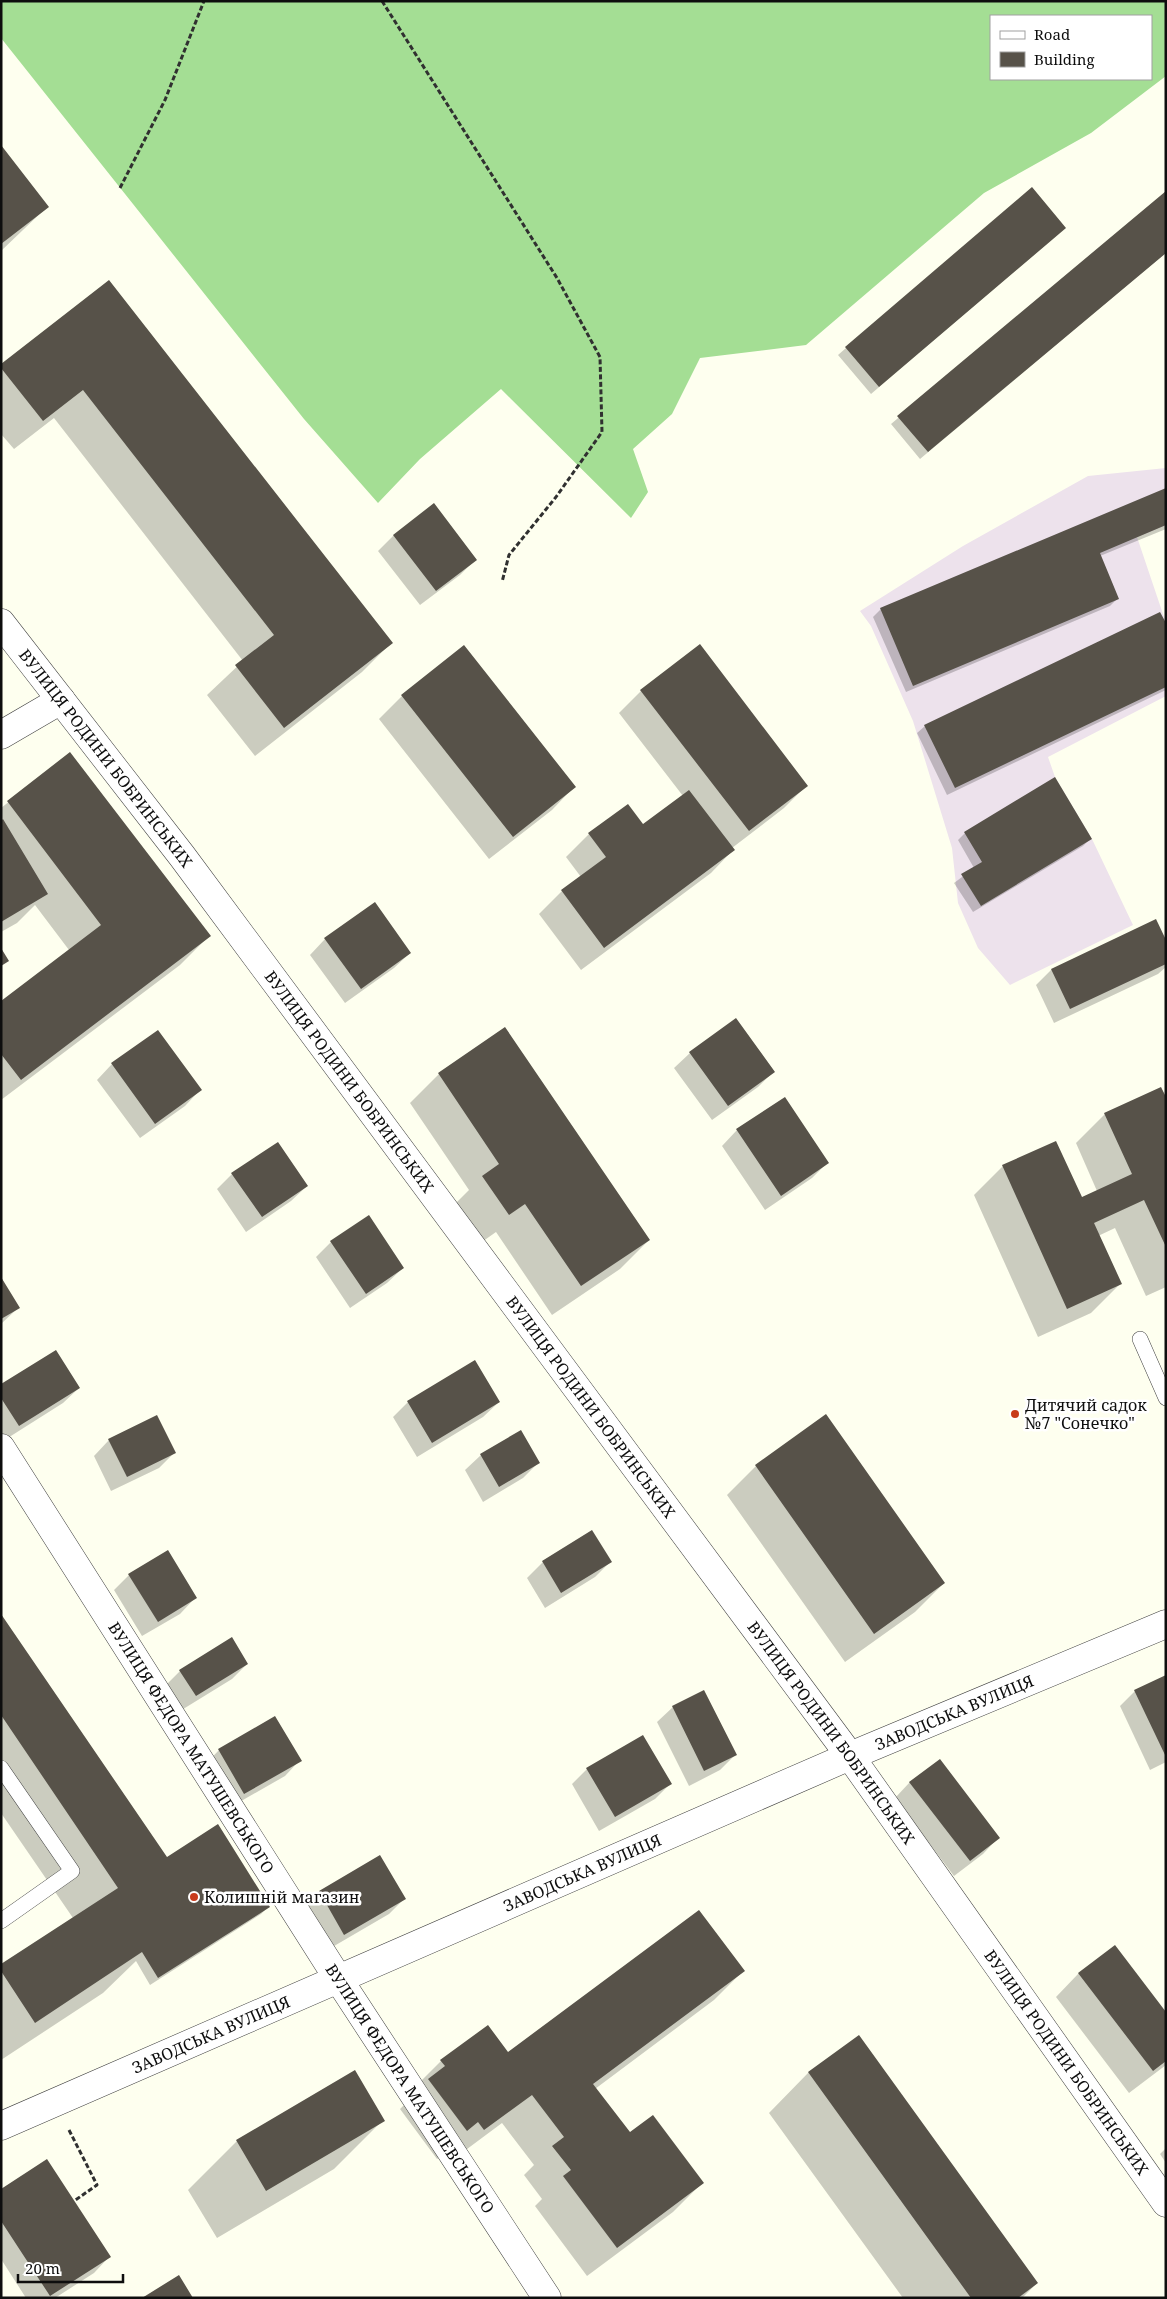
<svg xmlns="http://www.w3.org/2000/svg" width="1167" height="2299" font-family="'Noto Serif',serif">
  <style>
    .industrial { fill: #ede2ec }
    .forest { fill: #a4de94; fill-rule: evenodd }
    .shadow { fill: #0003 }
    .building { fill: #575249 }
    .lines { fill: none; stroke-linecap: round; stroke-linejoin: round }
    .service-casing { stroke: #414141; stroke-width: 16 }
    .minor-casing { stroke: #414141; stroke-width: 29 }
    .path { stroke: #303030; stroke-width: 3; stroke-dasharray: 5 2.5; stroke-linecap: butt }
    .service { stroke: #fff; stroke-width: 15 }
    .minor { stroke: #fff; stroke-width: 28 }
    .poi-dot { fill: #c83b1c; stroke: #fff; stroke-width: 2 }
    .labels { text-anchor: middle; stroke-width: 5; stroke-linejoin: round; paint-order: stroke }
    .street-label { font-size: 16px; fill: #0e0e0e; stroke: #fff }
    .poi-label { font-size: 16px; fill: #0e0e0e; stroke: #fff; text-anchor: start }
  </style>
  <rect width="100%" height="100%" fill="#feffef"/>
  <!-- industrial -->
  <path class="industrial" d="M 1166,468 L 1166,525 L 1137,537 L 1166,623 L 1166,696 L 1048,757 L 1055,777 L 1092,839 L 1133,925 L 1010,985 L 978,948 L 958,903 L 952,848 L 913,721 L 871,626 L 860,611 L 963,546 L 1088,476 Z"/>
  <!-- forest -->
  <path class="forest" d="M 1,1 L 1166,1 L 1166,76 L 1091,133 L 984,193 L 806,345 L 700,358 L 672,414 L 633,449 L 648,492 L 631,518 L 501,389 L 420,459 L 378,503 L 304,419 L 1,38 ZM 991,16 L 1151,16 L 1151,79 L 991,79 Z"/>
  <!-- shadow -->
  <path class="shadow" d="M 1,147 L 47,207 L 1,251 Z
    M 1166,193 L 1166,253 L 920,459 L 891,424 Z
    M 1057,235 L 871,394 L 838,355 L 846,348 Z
    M 109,281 L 391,643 L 362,672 L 255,756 L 207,695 L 243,661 L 54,418 L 14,449 L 1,434 L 1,365 Z
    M 1166,489 L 1166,529 L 1100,556 L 1118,598 L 1110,606 L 906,692 L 873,617 L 881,609 Z
    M 434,505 L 476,559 L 460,575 L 420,605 L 378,551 L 393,536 Z
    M 1166,626 L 1166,690 L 947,795 L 917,733 L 925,726 Z
    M 464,647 L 574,787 L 552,810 L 489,859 L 379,719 L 402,696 Z
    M 641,691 L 807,785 L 784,808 L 732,848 L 733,850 L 711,873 L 581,970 L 539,914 L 562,891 L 581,877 L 566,857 L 589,834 L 628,805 L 643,826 L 683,796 L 619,713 Z
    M 70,754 L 209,936 L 180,965 L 1,1100 L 1,1002 L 69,950 L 35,905 L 17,923 L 1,932 L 1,808 Z
    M 965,833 L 1091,838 L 1083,846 L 973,912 L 954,883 L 974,868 L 958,840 Z
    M 325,939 L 410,953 L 394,968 L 345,1003 L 310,955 Z
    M 1166,943 L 1166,967 L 1158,974 L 1054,1023 L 1036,985 L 1051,970 Z
    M 736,1019 L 774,1071 L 758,1087 L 712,1120 L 674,1068 L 690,1053 Z
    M 112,1064 L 200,1090 L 185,1106 L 140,1138 L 97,1080 Z
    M 439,1074 L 649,1240 L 620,1269 L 552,1315 L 496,1232 L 479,1244 L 453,1206 L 469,1190 L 410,1103 Z
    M 1166,1100 L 1166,1287 L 1146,1296 L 1115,1228 L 1098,1236 L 1120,1284 L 1091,1313 L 1038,1337 L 974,1195 L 1003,1166 L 1081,1198 L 1097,1191 L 1076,1143 L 1105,1114 Z
    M 737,1130 L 827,1163 L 812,1178 L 765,1210 L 722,1146 Z
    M 232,1174 L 307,1186 L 291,1201 L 246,1232 L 217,1189 Z
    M 331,1242 L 403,1268 L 387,1283 L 350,1308 L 316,1257 Z
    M 1,1279 L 18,1308 L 1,1324 Z
    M 1,1386 L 79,1388 L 63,1403 L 3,1441 L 1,1437 Z
    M 408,1402 L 499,1402 L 483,1417 L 417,1457 L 393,1417 Z
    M 521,1432 L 538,1463 L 523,1478 L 483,1502 L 465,1470 L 481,1455 Z
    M 109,1440 L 174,1453 L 159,1468 L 111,1491 L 94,1456 Z
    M 756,1466 L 944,1583 L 915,1612 L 845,1662 L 727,1495 Z
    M 592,1532 L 610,1562 L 595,1577 L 545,1608 L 527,1578 L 543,1562 Z
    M 129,1575 L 195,1598 L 180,1614 L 142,1636 L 114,1590 Z
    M 1,1616 L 166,1858 L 269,1906 L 261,1914 L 150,1985 L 136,1961 L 103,1993 L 1,2060 L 1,1965 L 73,1918 L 1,1813 Z
    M 247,1664 L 232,1679 L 180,1711 L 165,1686 L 180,1671 Z
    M 1166,1677 L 1166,1762 L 1150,1770 L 1120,1706 L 1135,1691 Z
    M 673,1707 L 735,1755 L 720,1770 L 689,1786 L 657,1722 Z
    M 219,1750 L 300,1760 L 285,1776 L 229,1808 L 204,1766 Z
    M 587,1769 L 670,1784 L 655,1799 L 599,1831 L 572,1784 Z
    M 910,1782 L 998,1838 L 983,1854 L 954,1876 L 895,1798 Z
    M 380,1857 L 404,1899 L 389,1914 L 329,1949 L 304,1908 L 319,1892 Z
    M 1115,1947 L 1166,2014 L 1166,2065 L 1129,2093 L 1056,1997 L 1078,1974 Z
    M 743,1971 L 714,2000 L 595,2089 L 629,2134 L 702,2183 L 673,2212 L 587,2276 L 535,2206 L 542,2199 L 524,2175 L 534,2165 L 502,2123 L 455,2158 L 449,2150 L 437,2159 L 400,2109 L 415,2094 L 412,2090 L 441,2061 L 488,2026 L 508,2053 Z
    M 859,2037 L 1037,2283 L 1022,2298 L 903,2298 L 769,2113 L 808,2073 Z
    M 383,2120 L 334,2169 L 217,2238 L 188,2190 L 237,2141 Z
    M 1166,2148 L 1166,2163 L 1160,2154 Z
    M 1,2190 L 109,2257 L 94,2273 L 55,2298 L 26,2298 L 1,2259 Z"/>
  <!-- building -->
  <path class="building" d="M 1,145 L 49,207 L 1,244 Z
    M 1032,187 L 1066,228 L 879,387 L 845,347 Z
    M 1166,191 L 1166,253 L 928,452 L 897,416 Z
    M 109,280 L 393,643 L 284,728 L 235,665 L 274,635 L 83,390 L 43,421 L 1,368 L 1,364 Z
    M 1166,488 L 1166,525 L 1100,553 L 1119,599 L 913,686 L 880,608 Z
    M 434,503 L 477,560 L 436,591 L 393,535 Z
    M 1160,612 L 1166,623 L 1166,687 L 955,788 L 924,725 Z
    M 700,644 L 808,786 L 749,831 L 640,690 Z
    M 464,645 L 576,787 L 513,837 L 401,695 Z
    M 70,752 L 211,936 L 21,1080 L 1,1054 L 1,1001 L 101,925 L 7,801 Z
    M 1055,777 L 1092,839 L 981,906 L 961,874 L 982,862 L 964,832 Z
    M 689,790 L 735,850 L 604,948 L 561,890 L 606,857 L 588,833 L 628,804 L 643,824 Z
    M 3,819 L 48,894 L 1,922 L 1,821 Z
    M 375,902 L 411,953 L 361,989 L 324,938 Z
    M 1156,919 L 1166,940 L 1166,964 L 1070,1009 L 1051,969 Z
    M 1,948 L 9,961 L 1,966 Z
    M 736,1018 L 775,1072 L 728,1106 L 689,1052 Z
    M 505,1027 L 650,1240 L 581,1286 L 525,1204 L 509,1215 L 482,1176 L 499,1164 L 438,1073 Z
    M 158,1030 L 202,1090 L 155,1124 L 111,1063 Z
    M 1161,1087 L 1166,1097 L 1166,1247 L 1144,1200 L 1094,1223 L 1122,1284 L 1067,1309 L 1002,1165 L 1056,1141 L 1082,1197 L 1132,1174 L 1104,1113 Z
    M 785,1097 L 829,1163 L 781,1196 L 736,1129 Z
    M 278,1142 L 308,1186 L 262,1217 L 231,1173 Z
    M 369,1215 L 404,1268 L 366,1294 L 330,1241 Z
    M 1,1277 L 20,1308 L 1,1319 Z
    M 56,1350 L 80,1388 L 19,1426 L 1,1398 L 1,1384 Z
    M 475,1360 L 500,1402 L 432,1443 L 407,1401 Z
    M 826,1414 L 945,1583 L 874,1634 L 755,1465 Z
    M 157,1415 L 176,1453 L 127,1477 L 108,1439 Z
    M 521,1430 L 540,1463 L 499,1487 L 480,1454 Z
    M 592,1530 L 612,1562 L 561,1593 L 542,1561 Z
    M 168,1550 L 197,1598 L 158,1622 L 128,1574 Z
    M 1,1614 L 167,1857 L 218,1824 L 270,1907 L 158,1978 L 142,1952 L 35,2023 L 1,1971 L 1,1964 L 118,1888 L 1,1715 Z
    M 232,1637 L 248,1664 L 196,1696 L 179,1670 Z
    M 1166,1675 L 1166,1757 L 1134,1690 Z
    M 704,1690 L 737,1755 L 704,1771 L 672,1706 Z
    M 275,1716 L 302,1761 L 244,1794 L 218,1749 Z
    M 643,1735 L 672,1784 L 615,1817 L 586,1768 Z
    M 940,1759 L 1000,1838 L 970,1861 L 909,1782 Z
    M 380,1855 L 406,1899 L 344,1935 L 319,1891 Z
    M 699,1910 L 745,1971 L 593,2084 L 630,2132 L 653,2115 L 704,2183 L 617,2248 L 563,2176 L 571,2170 L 552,2146 L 564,2137 L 532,2095 L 484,2130 L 478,2122 L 467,2131 L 428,2079 L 445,2066 L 440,2060 L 488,2025 L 508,2052 Z
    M 1115,1945 L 1166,2012 L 1166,2061 L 1153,2071 L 1078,1973 Z
    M 859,2035 L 1038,2283 L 1018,2298 L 971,2298 L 808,2072 Z
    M 355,2070 L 385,2121 L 266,2191 L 236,2140 Z
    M 47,2159 L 111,2257 L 50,2296 L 1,2221 L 1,2189 Z
    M 179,2275 L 193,2298 L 142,2298 Z"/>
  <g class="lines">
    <!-- service casing -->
    <g class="service-casing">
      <path id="service" d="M 1140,1339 L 1166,1398
        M 1,1768 L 72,1871 L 1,1921"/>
    </g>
    <!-- minor casing -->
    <g class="minor-casing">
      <g id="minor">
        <path id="s1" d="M 1,623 L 182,856 L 850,1756 L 1166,2203"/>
        <path d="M 1,735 L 61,700"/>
        <path id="s2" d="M 1,1448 L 339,1980 L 547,2298"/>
        <path id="s3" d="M 1,2126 L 850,1756 L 1166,1624"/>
      </g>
    </g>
    <!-- path -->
    <path class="path" d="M 382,1 L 557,278 L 600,357 L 602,432 L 556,497 L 509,555 L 502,582
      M 120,188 L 165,100 L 204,1
      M 69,2130 L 97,2185 L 74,2201"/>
    <!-- service -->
    <use href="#service" class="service"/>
    <!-- minor -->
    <use href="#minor" class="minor"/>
  </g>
  <!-- markers -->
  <g class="poi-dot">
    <circle cx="1015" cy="1414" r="5"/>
    <circle cx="194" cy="1897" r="5"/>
  </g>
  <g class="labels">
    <!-- street labels -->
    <g class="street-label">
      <text dy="6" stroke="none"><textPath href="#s1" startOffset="171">ВУЛИЦЯ РОДИНИ БОБРИНСЬКИХ</textPath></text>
      <text dy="6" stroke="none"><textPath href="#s1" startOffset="576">ВУЛИЦЯ РОДИНИ БОБРИНСЬКИХ</textPath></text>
      <text dy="6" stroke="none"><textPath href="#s1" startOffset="981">ВУЛИЦЯ РОДИНИ БОБРИНСЬКИХ</textPath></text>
      <text dy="6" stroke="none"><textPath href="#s3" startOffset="1039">ЗАВОДСЬКА ВУЛИЦЯ</textPath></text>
      <text dy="6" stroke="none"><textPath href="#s1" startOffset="1386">ВУЛИЦЯ РОДИНИ БОБРИНСЬКИХ</textPath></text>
      <text dy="6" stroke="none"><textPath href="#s2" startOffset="355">ВУЛИЦЯ ФЕДОРА МАТУШЕВСЬКОГО</textPath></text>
      <text dy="6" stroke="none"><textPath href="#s3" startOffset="634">ЗАВОДСЬКА ВУЛИЦЯ</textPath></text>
      <text dy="6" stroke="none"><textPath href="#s3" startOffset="229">ЗАВОДСЬКА ВУЛИЦЯ</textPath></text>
      <text dy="6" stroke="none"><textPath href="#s1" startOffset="1791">ВУЛИЦЯ РОДИНИ БОБРИНСЬКИХ</textPath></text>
      <text dy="6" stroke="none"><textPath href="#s2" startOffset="760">ВУЛИЦЯ ФЕДОРА МАТУШЕВСЬКОГО</textPath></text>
    </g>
    <!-- poi labels -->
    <g class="poi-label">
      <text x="1025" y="1411">Дитячий садок<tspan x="1025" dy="18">№7 "Сонечко"</tspan></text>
      <text x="204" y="1903">Колишній магазин</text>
    </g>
  </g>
  <!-- border -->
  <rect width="1167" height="2299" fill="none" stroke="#0e0e0e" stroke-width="5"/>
  <!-- legend -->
  <rect x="990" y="15" width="162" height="65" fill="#ffffff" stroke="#9f9f9f"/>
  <rect x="1000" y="31" width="25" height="8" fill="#ffffff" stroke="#9f9f9f"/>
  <text x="1034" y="40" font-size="15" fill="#0e0e0e">Road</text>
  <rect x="1000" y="52" width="25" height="15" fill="#575249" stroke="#9f9f9f"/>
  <text x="1034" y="65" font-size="15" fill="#0e0e0e">Building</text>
  <!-- scale -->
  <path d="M18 2274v8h105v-8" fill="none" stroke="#0e0e0e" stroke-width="2.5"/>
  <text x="25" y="2274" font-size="15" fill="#0e0e0e" stroke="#ffffff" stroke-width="4" paint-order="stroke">20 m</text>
</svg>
